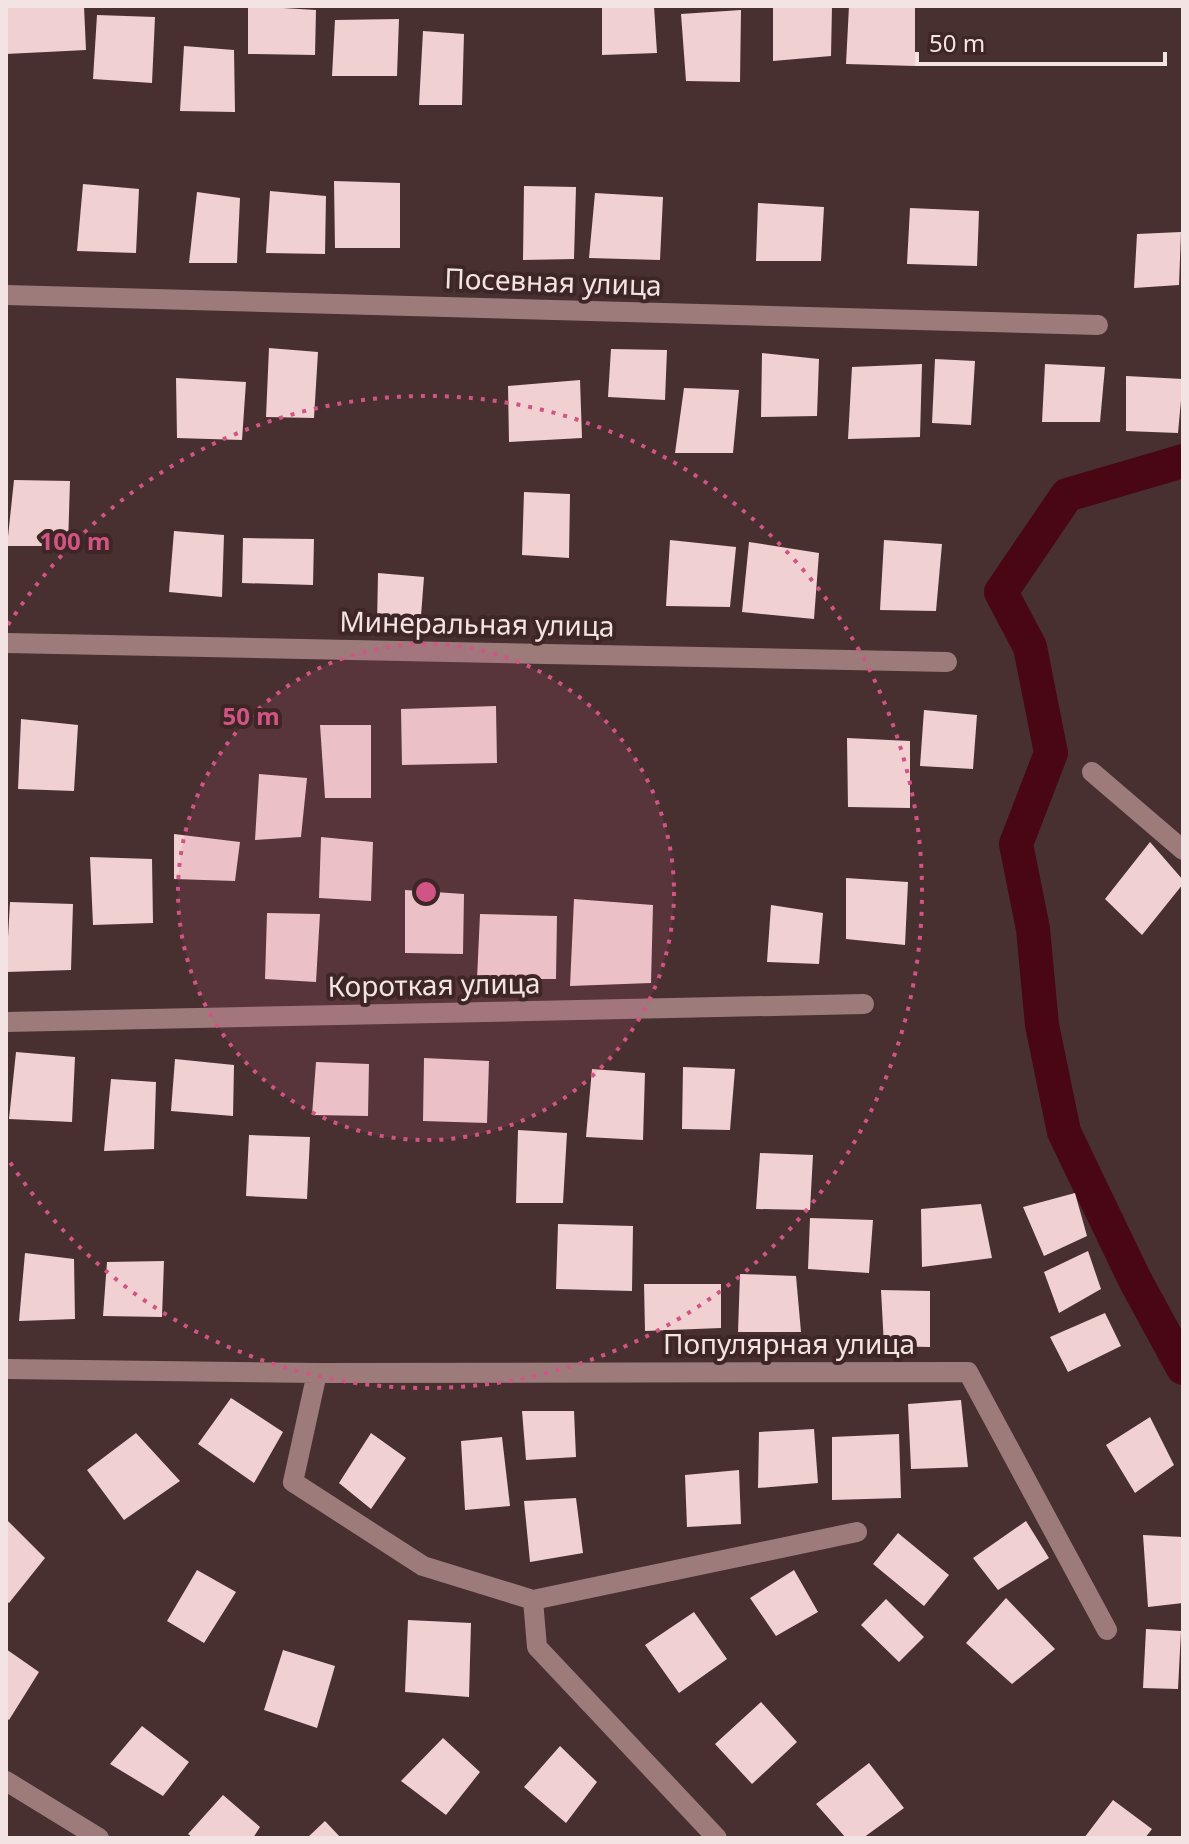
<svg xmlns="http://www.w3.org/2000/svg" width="1189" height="1844" font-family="'Noto Sans',sans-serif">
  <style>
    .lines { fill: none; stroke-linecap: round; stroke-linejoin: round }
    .canal { stroke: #490713; stroke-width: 34 }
    .building { fill: #f0d0d0 }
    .minor { stroke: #9d7b7b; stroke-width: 20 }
    .ring { fill: none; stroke: #d15584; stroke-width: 4; stroke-dasharray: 4 8 }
    .labels { text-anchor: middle; stroke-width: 8; stroke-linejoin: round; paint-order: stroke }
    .street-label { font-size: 28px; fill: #f3e3e3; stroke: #3e2627 }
    .centre { fill: #d15584; stroke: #3e2627; stroke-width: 4 }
    .ring-label { font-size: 24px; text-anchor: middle; font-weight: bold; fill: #d15584; stroke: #3e2627; stroke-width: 8; stroke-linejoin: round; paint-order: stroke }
  </style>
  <rect width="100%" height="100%" fill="#483031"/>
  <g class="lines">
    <!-- canal -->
    <path class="canal" d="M 1183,461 L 1067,495 L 1001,592 L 1030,647 L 1051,753 L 1016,844 L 1033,929 L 1042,1025 L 1064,1132 L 1135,1280 L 1183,1368"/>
  </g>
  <!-- building -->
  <path class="building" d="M 6,6 L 84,6 L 86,50 L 6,54 Z
    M 248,6 L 316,10 L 315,55 L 248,54 Z
    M 602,6 L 654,6 L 657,53 L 602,55 Z
    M 773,6 L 832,6 L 831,56 L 773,61 Z
    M 849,6 L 915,6 L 915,66 L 846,64 Z
    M 741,10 L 740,82 L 686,81 L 681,14 Z
    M 97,15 L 155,17 L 152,83 L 93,79 Z
    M 399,19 L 397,76 L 332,76 L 335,20 Z
    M 423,31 L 464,34 L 462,105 L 419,105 Z
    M 184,46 L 234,50 L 235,112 L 180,111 Z
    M 334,181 L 400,183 L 400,248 L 335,248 Z
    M 83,184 L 139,189 L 136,253 L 77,251 Z
    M 524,186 L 576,187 L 574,259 L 523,260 Z
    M 270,191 L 326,196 L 325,254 L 266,253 Z
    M 197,192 L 240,198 L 237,263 L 189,263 Z
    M 595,193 L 663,197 L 660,260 L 589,258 Z
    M 758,203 L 824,207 L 821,261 L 756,261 Z
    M 910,208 L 979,211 L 977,266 L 907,264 Z
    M 1181,232 L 1179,285 L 1134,288 L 1137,234 Z
    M 269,348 L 318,352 L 314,418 L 266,417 Z
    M 611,349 L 667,350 L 665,400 L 608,397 Z
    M 762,353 L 819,359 L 817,416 L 761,417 Z
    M 935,359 L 975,361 L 971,425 L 932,423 Z
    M 922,364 L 920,437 L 848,439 L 852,367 Z
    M 1045,364 L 1105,367 L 1100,422 L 1042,422 Z
    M 1126,376 L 1183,379 L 1178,433 L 1126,431 Z
    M 176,378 L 246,382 L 242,440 L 177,438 Z
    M 580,380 L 582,438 L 509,442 L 508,386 Z
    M 684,388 L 739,390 L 733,453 L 675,453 Z
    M 14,480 L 70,481 L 68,546 L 7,546 Z
    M 524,492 L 570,494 L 569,558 L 522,555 Z
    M 174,531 L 224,535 L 222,597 L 169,592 Z
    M 243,538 L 314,539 L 313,585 L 242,583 Z
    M 670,540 L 736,547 L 730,607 L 666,606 Z
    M 884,540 L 942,544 L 936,611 L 880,610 Z
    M 749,542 L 819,553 L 814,619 L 742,612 Z
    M 378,573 L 424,577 L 420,629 L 377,625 Z
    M 496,706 L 497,763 L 402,765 L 401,709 Z
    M 924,710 L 977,715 L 973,769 L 920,766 Z
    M 21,719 L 78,725 L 74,791 L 18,789 Z
    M 320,725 L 371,725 L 371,798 L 325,798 Z
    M 847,738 L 910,741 L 910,808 L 848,807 Z
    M 259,774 L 307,778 L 301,837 L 255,840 Z
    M 174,834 L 240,842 L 235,881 L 174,879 Z
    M 321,837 L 373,842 L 371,901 L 319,898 Z
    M 1150,842 L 1183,880 L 1183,884 L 1142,935 L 1105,899 Z
    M 90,857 L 152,859 L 153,923 L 93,925 Z
    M 846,878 L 908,882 L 905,945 L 846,939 Z
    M 405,890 L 464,894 L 463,954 L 405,953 Z
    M 574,899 L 653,905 L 651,983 L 570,986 Z
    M 10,902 L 73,904 L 71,970 L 6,972 Z
    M 771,905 L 823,913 L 819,964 L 767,962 Z
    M 267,913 L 320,914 L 316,982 L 265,979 Z
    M 480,914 L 557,916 L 556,979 L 477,979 Z
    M 16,1052 L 75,1057 L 72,1122 L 9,1119 Z
    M 424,1058 L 489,1061 L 487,1123 L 423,1121 Z
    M 175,1059 L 234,1065 L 233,1116 L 171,1111 Z
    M 316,1062 L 369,1064 L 368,1116 L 312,1115 Z
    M 683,1067 L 735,1069 L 730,1130 L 682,1129 Z
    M 592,1069 L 645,1073 L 643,1140 L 586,1137 Z
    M 111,1079 L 156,1082 L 154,1149 L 104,1151 Z
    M 518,1130 L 567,1133 L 563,1203 L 516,1203 Z
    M 249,1135 L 310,1137 L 307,1199 L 246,1196 Z
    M 760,1153 L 813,1155 L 810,1210 L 756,1209 Z
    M 1075,1193 L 1087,1236 L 1044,1256 L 1023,1207 Z
    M 981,1204 L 992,1258 L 922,1267 L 921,1209 Z
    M 810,1218 L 873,1220 L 869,1273 L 808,1269 Z
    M 558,1224 L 633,1226 L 632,1291 L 556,1289 Z
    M 1088,1251 L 1101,1289 L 1059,1313 L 1044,1272 Z
    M 25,1253 L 74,1259 L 75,1319 L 19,1321 Z
    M 164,1261 L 162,1317 L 103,1316 L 107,1262 Z
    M 740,1274 L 796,1276 L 801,1332 L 738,1332 Z
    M 644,1284 L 721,1284 L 721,1328 L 645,1331 Z
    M 881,1290 L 930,1291 L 930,1347 L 884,1346 Z
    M 1105,1313 L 1121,1346 L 1068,1372 L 1050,1337 Z
    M 231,1398 L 283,1432 L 254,1483 L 198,1444 Z
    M 961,1400 L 968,1467 L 911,1469 L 908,1404 Z
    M 522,1411 L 574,1411 L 576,1457 L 526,1460 Z
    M 1150,1417 L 1174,1465 L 1135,1493 L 1106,1445 Z
    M 814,1429 L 818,1483 L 758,1488 L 759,1432 Z
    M 136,1433 L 180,1481 L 124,1520 L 87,1470 Z
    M 371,1433 L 406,1458 L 371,1509 L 339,1483 Z
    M 899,1434 L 901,1498 L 832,1500 L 832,1437 Z
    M 502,1437 L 510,1506 L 465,1510 L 461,1441 Z
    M 739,1470 L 741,1524 L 687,1527 L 685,1475 Z
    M 576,1498 L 583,1553 L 530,1562 L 524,1501 Z
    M 6,1519 L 45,1558 L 9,1603 L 6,1601 Z
    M 1026,1521 L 1049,1558 L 998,1590 L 973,1558 Z
    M 898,1533 L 949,1575 L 924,1606 L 873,1564 Z
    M 1143,1535 L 1183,1537 L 1183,1603 L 1148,1607 Z
    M 197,1570 L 236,1592 L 204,1643 L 167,1621 Z
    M 794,1570 L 818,1612 L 776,1636 L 750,1598 Z
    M 1006,1598 L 1055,1649 L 1012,1684 L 966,1643 Z
    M 886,1599 L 924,1637 L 899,1662 L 861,1625 Z
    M 694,1612 L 727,1659 L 679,1693 L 645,1645 Z
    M 408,1620 L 471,1623 L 469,1697 L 405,1692 Z
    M 1146,1629 L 1181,1631 L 1178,1689 L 1143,1688 Z
    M 6,1649 L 39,1672 L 9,1720 L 6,1718 Z
    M 283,1650 L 335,1666 L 317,1728 L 264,1710 Z
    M 761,1702 L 797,1742 L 752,1784 L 715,1744 Z
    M 142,1726 L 189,1762 L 163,1796 L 110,1764 Z
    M 443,1738 L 480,1772 L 446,1815 L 401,1781 Z
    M 560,1746 L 597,1782 L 566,1823 L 524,1787 Z
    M 869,1763 L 904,1808 L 863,1838 L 846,1838 L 816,1804 Z
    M 223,1795 L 260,1827 L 253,1838 L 193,1838 L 188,1834 Z
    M 1113,1800 L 1152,1829 L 1145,1838 L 1084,1838 Z
    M 325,1821 L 341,1838 L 307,1838 Z"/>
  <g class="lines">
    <!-- minor -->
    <path class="minor" d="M 6,295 L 1098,325
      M 6,643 L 947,662
      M 1092,772 L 1183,850
      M 6,1022 L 864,1004
      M 6,1369 L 317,1373 L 968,1372 L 1107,1630
      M 317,1373 L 293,1482 L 423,1566 L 533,1600 L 857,1532
      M 533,1600 L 537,1647 L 717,1838
      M 6,1781 L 99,1838"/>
  </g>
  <!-- distance rings -->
  <circle cx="426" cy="892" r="248" fill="#d15584" fill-opacity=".12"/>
  <g class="ring">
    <circle cx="426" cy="892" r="248"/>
    <path d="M8 625A496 496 0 1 1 8 1159"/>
  </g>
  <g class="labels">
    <!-- street labels -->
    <g class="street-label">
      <text transform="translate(553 282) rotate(2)" y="10">Посевная улица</text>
      <text transform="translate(477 624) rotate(1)" y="10">Минеральная улица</text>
      <text transform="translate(434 985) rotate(-1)" y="10">Короткая улица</text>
      <text x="789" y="1354">Популярная улица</text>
    </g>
  </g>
  <circle cx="426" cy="892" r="12" class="centre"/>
  <g class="ring-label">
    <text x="75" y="550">100 m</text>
    <text x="251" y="725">50 m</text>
  </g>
  <!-- border -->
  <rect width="1189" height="1844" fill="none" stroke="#f3e3e3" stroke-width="16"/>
  <!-- scale -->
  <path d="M917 52v12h248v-12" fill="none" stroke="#f3e3e3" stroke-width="4"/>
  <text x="929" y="52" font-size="24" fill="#f3e3e3" stroke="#3e2627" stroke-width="6" paint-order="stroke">50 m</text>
</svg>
